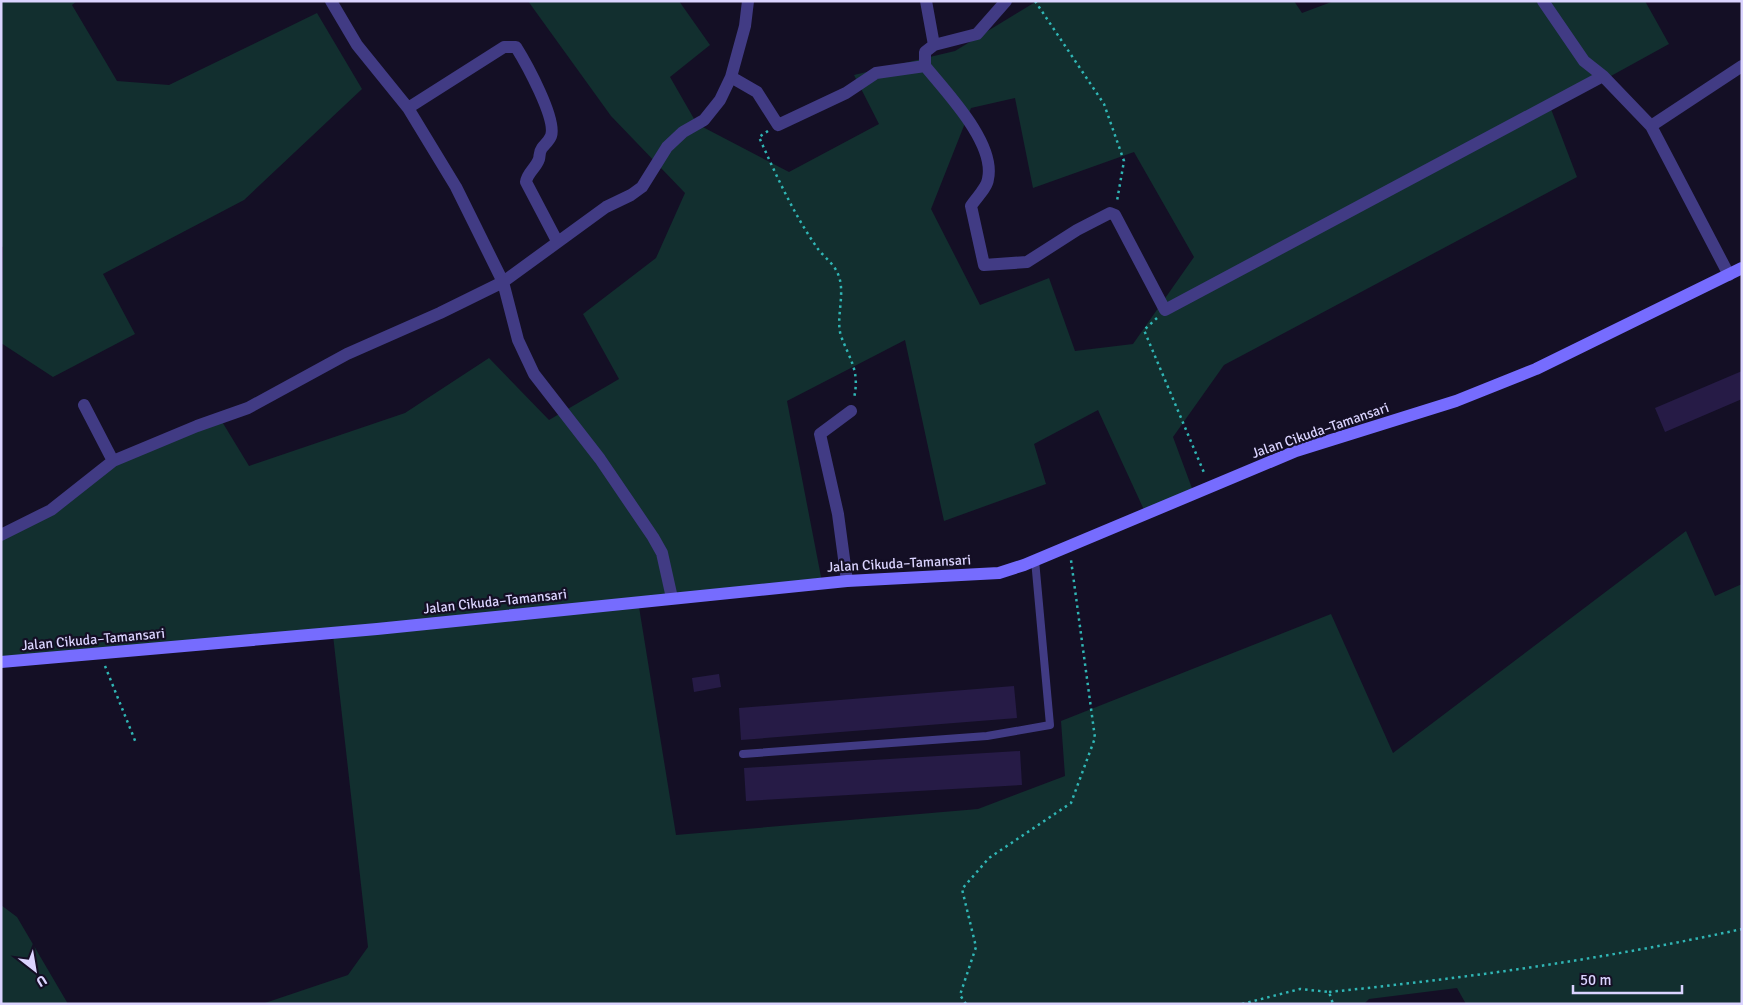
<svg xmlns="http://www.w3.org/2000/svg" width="1743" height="1005" font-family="Signika,sans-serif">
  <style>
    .green { fill: #122f2f; fill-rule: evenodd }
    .building { fill: #261b46 }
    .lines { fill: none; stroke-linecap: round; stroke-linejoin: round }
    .path { stroke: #30b6b5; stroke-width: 2.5; stroke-dasharray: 2.5 4; stroke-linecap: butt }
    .lane { stroke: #413b84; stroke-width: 8 }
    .street { stroke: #413b84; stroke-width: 12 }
    .secondary { stroke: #766cfe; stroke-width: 12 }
    .labels { text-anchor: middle; stroke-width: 4.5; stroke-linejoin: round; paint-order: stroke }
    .street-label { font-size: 14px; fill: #dbd4ff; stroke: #140f25 }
  </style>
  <rect width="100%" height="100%" fill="#140f25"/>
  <!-- green -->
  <path class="green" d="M 1,1 L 77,1 L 72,5 L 117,81 L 169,85 L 317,13 L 362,89 L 244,200 L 103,274 L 135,334 L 53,377 L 1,343 L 3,247 L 1,246 Z
    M 528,1 L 679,1 L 710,45 L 670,77 L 697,124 L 789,172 L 879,124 L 854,75 L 955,51 L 1037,1 L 1294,1 L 1302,13 L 1334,1 L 1645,1 L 1669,44 L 1551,109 L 1577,177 L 1224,365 L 1173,437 L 1193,491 L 1145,512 L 1098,410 L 1034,444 L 1046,484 L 944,521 L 905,340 L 787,401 L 822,582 L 639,607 L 676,835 L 978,809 L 1065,776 L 1061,721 L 1331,614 L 1393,753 L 1686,531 L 1715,596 L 1742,584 L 1742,1004 L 1466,1004 L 1457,988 L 1369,999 L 1364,1004 L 262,1004 L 348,975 L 368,947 L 333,635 L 1,663 L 1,540 L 145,446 L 221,420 L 249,466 L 405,413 L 489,358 L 549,420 L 619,379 L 583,314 L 656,258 L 685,193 L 611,116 ZM 1015,98 L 1033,188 L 1134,152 L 1194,257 L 1133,344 L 1075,351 L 1049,278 L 980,305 L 931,209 L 971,108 Z
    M 1,905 L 17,917 L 68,1004 L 1,1004 Z"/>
  <!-- building -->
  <path class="building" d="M 1742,371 L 1742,399 L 1665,432 L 1655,408 Z
    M 719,674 L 721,687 L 694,692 L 692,678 Z
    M 1014,686 L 1017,718 L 741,740 L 739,708 Z
    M 1020,751 L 1022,785 L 746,801 L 744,768 Z"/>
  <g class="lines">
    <!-- path -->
    <path class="path" d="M 1035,1 L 1104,104 L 1124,161 L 1117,201
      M 768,131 L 759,137 C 776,175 794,215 818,249 C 823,256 833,263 837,272 C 847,291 835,317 841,336 C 850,360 860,371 854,398
      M 1157,318 L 1144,330 L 1205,475
      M 105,666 L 136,743
      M 1329,992 C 1467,978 1606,959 1742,929
      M 966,1004 L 960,995 L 976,947 L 962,889 L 989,858 L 1071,803 L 1095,738 L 1071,560
      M 1242,1004 L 1300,989 L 1329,992 L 1333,1004"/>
    <!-- lane -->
    <path class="lane" d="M 743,754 L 987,736 L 1050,725 L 1035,560"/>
    <!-- street -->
    <path class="street" d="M 331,1 L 357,45 L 408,108 L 456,187 L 503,282 L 518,340 L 534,374 L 600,459 L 653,537 L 662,553 L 672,598
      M 926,1 L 934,45
      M 1006,1 L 977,34 L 934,45 L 925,52 L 925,66 C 946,92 996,143 988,179 C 987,188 976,198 971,206 L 984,265 L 1027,262 L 1077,230 L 1110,213 L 1115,215 L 1165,310 L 1603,76
      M 1543,1 L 1584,61 L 1603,76 L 1651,126 L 1729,275
      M 731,77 L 757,92 L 778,125 L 846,93 L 876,73 L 925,66
      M 408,108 L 504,47 L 516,47 C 526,63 557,119 551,136 C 549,141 545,144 542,148 C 539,152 540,155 539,159 C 536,168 527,173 526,182 L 557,241
      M 1651,126 L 1742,66
      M 84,405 L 113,461
      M 1,535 L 51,510 L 113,461 L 197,426 L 248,408 L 347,354 L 440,313 L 503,282 L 606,207 L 631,195 L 642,187 L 667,147 L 683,132 L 704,120 L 720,100 L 731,77 L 745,26 L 748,1
      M 847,581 L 838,514 L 820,434 L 851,411"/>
    <!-- secondary -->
    <path class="secondary" d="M 1,662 L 377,629 L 847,581 L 999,573 L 1024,565 L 1296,451 L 1456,401 L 1536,369 L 1742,268"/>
  </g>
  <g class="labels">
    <!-- street labels -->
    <g class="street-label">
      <text transform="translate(1320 430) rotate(-19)" y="5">Jalan Cikuda–Tamansari</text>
      <text transform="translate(899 563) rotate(-3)" y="5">Jalan Cikuda–Tamansari</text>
      <text transform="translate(495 601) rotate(-6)" y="5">Jalan Cikuda–Tamansari</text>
      <text transform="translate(93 639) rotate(-5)" y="5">Jalan Cikuda–Tamansari</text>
    </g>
  </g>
  <!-- border -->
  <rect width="1743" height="1005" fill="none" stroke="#dbd4ff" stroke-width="5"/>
  <!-- north arrow -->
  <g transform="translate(35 970) rotate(149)" stroke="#140f25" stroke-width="4" paint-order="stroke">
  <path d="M0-4L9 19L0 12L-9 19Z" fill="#dbd4ff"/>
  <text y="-8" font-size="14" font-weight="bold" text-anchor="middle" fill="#dbd4ff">U</text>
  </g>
  <!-- scale -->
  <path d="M1573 985v8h109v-8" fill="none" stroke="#dbd4ff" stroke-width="2.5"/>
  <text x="1580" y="985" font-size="15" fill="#dbd4ff" stroke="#140f25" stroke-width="4" paint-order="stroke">50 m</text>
</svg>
